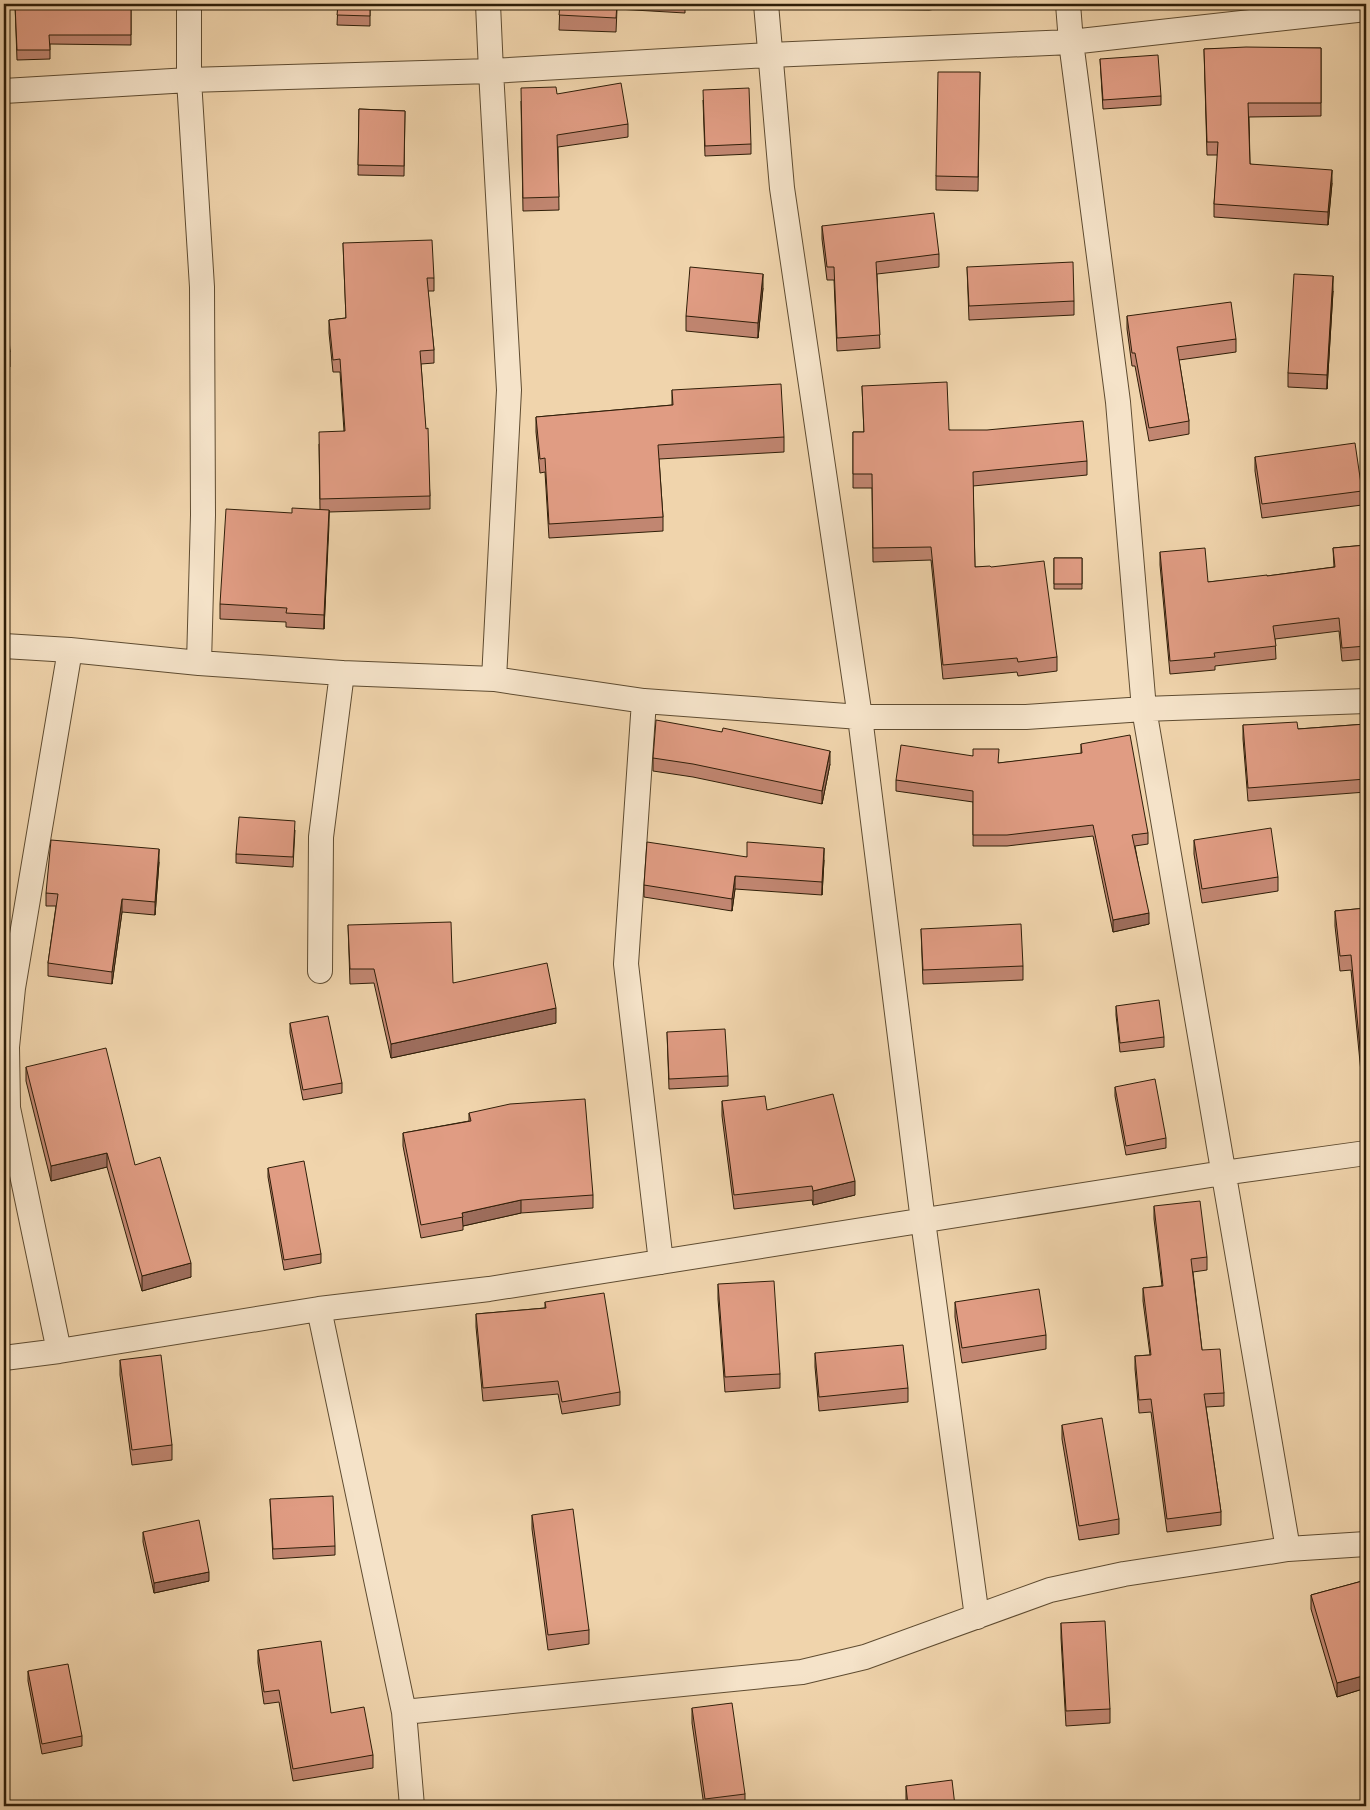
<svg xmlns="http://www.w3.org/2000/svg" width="1370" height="1810" font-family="'IM FELL DW Pica',serif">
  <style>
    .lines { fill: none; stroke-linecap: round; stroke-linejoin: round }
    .street-casing { stroke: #5f4c31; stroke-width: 26 }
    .street { stroke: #f5e3c9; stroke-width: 24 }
    .wall { fill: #c18671; stroke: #2f1e08 }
    .shaded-wall { fill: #9d6d5c; stroke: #2f1e08 }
    .building { fill: #e09c83; stroke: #2f1e08 }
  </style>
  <rect width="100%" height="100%" fill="#f0d4ac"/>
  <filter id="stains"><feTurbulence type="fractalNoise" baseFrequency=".004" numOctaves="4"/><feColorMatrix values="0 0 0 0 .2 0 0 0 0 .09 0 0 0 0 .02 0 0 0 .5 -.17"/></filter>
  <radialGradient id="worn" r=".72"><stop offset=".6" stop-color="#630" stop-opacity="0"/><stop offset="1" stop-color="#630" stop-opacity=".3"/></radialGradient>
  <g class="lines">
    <!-- street casing -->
    <g class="street-casing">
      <path id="street" d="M 189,4 L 189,80 L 202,287 L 203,515 L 199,663
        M 488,4 L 491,71 L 509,390 L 494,679
        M 766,4 L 782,188 L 860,717 L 923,1221 L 977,1617
        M 1068,4 L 1071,42 L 1118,402 L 1144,709 L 1288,1549
        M 4,91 L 189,80 L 491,71 L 770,55 L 1071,42 L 1366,9
        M 4,646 L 70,650 L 199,663 L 342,673 L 494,679 L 644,701 L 860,717 L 1026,717 L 1144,709 L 1366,701
        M 644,701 L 626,964 L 661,1262
        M 320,971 L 321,837 L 342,673
        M 319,1309 L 404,1712 L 412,1806
        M 59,1351 L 8,1108 L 7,1047 L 13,988 L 70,650
        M 4,1358 L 59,1351 L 319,1309 L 489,1289 L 1223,1173 L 1366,1153
        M 404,1712 L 802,1672 L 865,1657 L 1050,1590 L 1124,1574 L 1288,1549 L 1366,1544"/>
    </g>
    <!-- street -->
    <use href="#street" class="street"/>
  </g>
  <!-- wall -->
  <path class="wall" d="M 15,4 L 131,4 L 131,45 L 50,44 L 50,59 L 17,60 Z
    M 338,4 L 370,4 L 370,26 L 337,25 Z
    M 560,4 L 685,4 L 685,13 L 617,9 L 616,32 L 559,30 Z
    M 851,4 L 970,4 L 929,10 L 851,9 Z
    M 1321,48 L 1321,116 L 1249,117 L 1250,164 L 1332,183 L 1328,225 L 1214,217 L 1214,204 L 1218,155 L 1207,155 L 1204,49 Z
    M 1100,59 L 1161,96 L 1161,105 L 1103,109 Z
    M 980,72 L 978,191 L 936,190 L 936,176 Z
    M 703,100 L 751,144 L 751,154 L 705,156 Z
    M 521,101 L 628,124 L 628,137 L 558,147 L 559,210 L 523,211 Z
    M 359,109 L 405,111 L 404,176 L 358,175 Z
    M 822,226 L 939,254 L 939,267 L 877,274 L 880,348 L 837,351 L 834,280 L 827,280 L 822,239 Z
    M 343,243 L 434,278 L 434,291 L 428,291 L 434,350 L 434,363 L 421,364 L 430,496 L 430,509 L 329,512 L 324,629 L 286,627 L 286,622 L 220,619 L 220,604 L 320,510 L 319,444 L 344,431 L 340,372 L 333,372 L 329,333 L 329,320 L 346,318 Z
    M 967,267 L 1074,301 L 1074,315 L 969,320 Z
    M 763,288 L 758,338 L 686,331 L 686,316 Z
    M 1333,291 L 1327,389 L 1288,387 L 1288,373 Z
    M 4,310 L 10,352 L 10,367 L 4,367 Z
    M 1127,316 L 1236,339 L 1236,352 L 1179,360 L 1189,421 L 1189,434 L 1149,441 L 1135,366 L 1132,366 L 1127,329 Z
    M 862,386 L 949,430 L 1087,461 L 1087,475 L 973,486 L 975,567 L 991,567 L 1057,657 L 1057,671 L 1018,676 L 1017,672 L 943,679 L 931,560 L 873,562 L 872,488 L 853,488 L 853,432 L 864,432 Z
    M 672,390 L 784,437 L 784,452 L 659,459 L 663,517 L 663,531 L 549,538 L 545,472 L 540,473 L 536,432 L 536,417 L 672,405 Z
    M 1255,457 L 1362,491 L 1362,505 L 1262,518 L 1255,471 Z
    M 1366,545 L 1366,659 L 1342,661 L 1339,631 L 1275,639 L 1276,659 L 1215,666 L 1215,670 L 1170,674 L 1160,565 L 1160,552 L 1208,582 L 1267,576 L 1334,567 L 1333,548 Z
    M 1054,558 L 1082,558 L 1082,589 L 1054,589 Z
    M 1366,724 L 1366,792 L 1248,801 L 1243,739 L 1243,725 L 1298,729 Z
    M 722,732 L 830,764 L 822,804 L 693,777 L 653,771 L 653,758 Z
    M 1081,744 L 1148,833 L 1148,844 L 1135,846 L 1149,924 L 1113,932 L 1093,836 L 1007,846 L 973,846 L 973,802 L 896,791 L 896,780 L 973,756 L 999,763 L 1081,754 Z
    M 295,830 L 293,867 L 236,863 L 236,854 Z
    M 1194,840 L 1278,877 L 1278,891 L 1202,903 L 1194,854 Z
    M 747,857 L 824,860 L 822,895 L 735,889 L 732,911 L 644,897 L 644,885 Z
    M 159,862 L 155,915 L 122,912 L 112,984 L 48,976 L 48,963 L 56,906 L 46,906 L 46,893 Z
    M 1366,908 L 1366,1103 L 1364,1103 L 1351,970 L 1340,971 L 1335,926 L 1335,911 Z
    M 348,925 L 453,983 L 556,1023 L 391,1058 L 374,983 L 350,984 Z
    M 921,929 L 1023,966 L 1023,980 L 923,984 Z
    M 1116,1006 L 1164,1037 L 1164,1047 L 1120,1052 L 1116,1015 Z
    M 290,1023 L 342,1083 L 342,1093 L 303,1100 L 290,1033 Z
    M 667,1032 L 728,1076 L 728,1086 L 669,1089 Z
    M 26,1067 L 135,1165 L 191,1277 L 142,1291 L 107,1167 L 51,1181 L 26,1081 Z
    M 1115,1087 L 1166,1138 L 1166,1148 L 1126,1155 L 1115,1096 Z
    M 722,1101 L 767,1110 L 855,1195 L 813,1205 L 812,1200 L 734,1209 L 722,1116 Z
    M 469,1113 L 593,1195 L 593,1208 L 521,1213 L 463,1226 L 463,1230 L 421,1238 L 403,1146 L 403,1133 L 469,1121 Z
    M 268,1168 L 321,1254 L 321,1263 L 284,1270 L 268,1177 Z
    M 1154,1206 L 1207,1257 L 1207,1270 L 1193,1272 L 1202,1350 L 1224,1393 L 1224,1406 L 1206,1407 L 1221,1512 L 1221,1525 L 1167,1532 L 1151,1412 L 1139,1413 L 1135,1369 L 1135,1356 L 1150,1355 L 1143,1301 L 1143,1288 L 1162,1286 L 1154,1219 Z
    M 718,1284 L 780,1374 L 780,1388 L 725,1392 L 718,1299 Z
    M 545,1302 L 620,1392 L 620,1405 L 562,1414 L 558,1394 L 483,1401 L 476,1327 L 476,1314 L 545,1308 Z
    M 955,1302 L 1046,1335 L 1046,1349 L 962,1363 L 955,1317 Z
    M 815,1353 L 908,1388 L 908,1402 L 819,1411 L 815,1367 Z
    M 120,1360 L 172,1445 L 172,1460 L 132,1465 L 120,1375 Z
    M 1062,1425 L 1119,1519 L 1119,1534 L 1079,1540 L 1062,1439 Z
    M 270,1499 L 335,1546 L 335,1555 L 273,1559 Z
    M 532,1515 L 589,1630 L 589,1644 L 548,1650 L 532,1529 Z
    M 143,1532 L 209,1581 L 154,1593 L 143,1542 Z
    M 1366,1558 L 1366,1576 L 1365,1572 L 1365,1559 Z
    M 1366,1580 L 1366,1688 L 1337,1697 L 1311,1609 L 1311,1595 Z
    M 1061,1623 L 1110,1709 L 1110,1723 L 1066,1726 L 1061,1638 Z
    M 258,1650 L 331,1713 L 373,1755 L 373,1768 L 293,1781 L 279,1702 L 264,1704 L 258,1663 Z
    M 28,1671 L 82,1736 L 82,1746 L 42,1754 L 28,1681 Z
    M 692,1708 L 745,1794 L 745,1806 L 704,1806 L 692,1723 Z
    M 906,1786 L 955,1806 L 906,1806 Z"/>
  <!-- shaded-wall -->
  <path class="shaded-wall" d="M 1332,170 L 1332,183 L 1328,225 L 1328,212 Z
    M 763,274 L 763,288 L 758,338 L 758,323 Z
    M 1333,276 L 1333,291 L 1327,389 L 1327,375 Z
    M 329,510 L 329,525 L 324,629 L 324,615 Z
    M 830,751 L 830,764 L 822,804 L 822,791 Z
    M 824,848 L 824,860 L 822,895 L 822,882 Z
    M 159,849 L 159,862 L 155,915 L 155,902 Z
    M 735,876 L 735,889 L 732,911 L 732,899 Z
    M 122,899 L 122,912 L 112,984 L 112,972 Z
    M 1149,913 L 1149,924 L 1113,932 L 1113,920 Z
    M 556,1008 L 556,1023 L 391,1058 L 391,1044 Z
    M 107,1153 L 107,1167 L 51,1181 L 51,1166 Z
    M 855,1181 L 855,1195 L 813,1205 L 813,1191 Z
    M 521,1200 L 521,1213 L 463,1226 L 462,1213 Z
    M 191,1263 L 191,1277 L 142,1291 L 142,1276 Z
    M 209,1572 L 209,1581 L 154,1593 L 154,1583 Z
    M 1366,1675 L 1366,1688 L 1337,1697 L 1337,1683 Z
    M 7,1795 L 7,1805 L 4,1806 L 4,1796 Z"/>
  <!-- building -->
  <path class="building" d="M 15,4 L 131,4 L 131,35 L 49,35 L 50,50 L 17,50 Z
    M 338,4 L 370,4 L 370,16 L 337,15 Z
    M 560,4 L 617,4 L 616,18 L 559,15 Z
    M 1246,47 L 1321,48 L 1321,103 L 1248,103 L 1250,164 L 1332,170 L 1328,212 L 1214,204 L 1218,142 L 1207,142 L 1204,49 Z
    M 1158,55 L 1161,96 L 1103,100 L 1100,59 Z
    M 938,72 L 980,72 L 978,177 L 936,176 Z
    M 621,83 L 628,124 L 557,135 L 559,197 L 523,198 L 521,88 L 556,87 L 557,94 Z
    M 749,88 L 751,144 L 705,146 L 703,90 Z
    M 359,109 L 405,111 L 404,166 L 358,165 Z
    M 934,213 L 939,254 L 876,262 L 880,335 L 837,338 L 834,267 L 827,267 L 822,226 Z
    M 432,240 L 434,278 L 427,278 L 434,350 L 420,351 L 426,429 L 428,428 L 430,496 L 320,499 L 319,432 L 345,431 L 340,359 L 333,360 L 329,320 L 346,318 L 343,243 Z
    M 1073,262 L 1074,301 L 969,306 L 967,267 Z
    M 690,267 L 763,274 L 758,323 L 686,316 Z
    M 1294,274 L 1333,276 L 1327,375 L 1288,373 Z
    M 1231,302 L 1236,339 L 1177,347 L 1189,421 L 1149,428 L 1135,353 L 1132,353 L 1127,316 Z
    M 4,310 L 7,310 L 10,352 L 4,353 Z
    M 947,382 L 949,430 L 987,430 L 1083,421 L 1087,461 L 973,472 L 975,567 L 990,566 L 991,567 L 1044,561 L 1057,657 L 1018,662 L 1017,658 L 943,665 L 931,547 L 873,548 L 872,474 L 853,474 L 853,432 L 864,432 L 862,386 Z
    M 781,384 L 784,437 L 658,445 L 663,517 L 549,524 L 545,458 L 540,459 L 536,417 L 673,405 L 672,390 Z
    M 1355,443 L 1362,491 L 1262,504 L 1255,457 Z
    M 292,508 L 329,510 L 324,615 L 286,613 L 287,608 L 220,604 L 226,509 L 292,513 Z
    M 1366,545 L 1366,646 L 1342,648 L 1339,618 L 1273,626 L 1276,646 L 1214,653 L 1215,657 L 1170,661 L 1160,552 L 1205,548 L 1208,582 L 1267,575 L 1267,576 L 1335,567 L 1333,548 Z
    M 1054,558 L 1082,558 L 1082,584 L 1054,584 Z
    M 656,720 L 722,732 L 723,728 L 830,751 L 822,791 L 693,764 L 653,758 Z
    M 1297,722 L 1298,729 L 1366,724 L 1366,779 L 1248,788 L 1243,725 Z
    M 1130,735 L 1148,833 L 1132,835 L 1149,913 L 1113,920 L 1093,825 L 1007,835 L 973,835 L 973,791 L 896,780 L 901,745 L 973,756 L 973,749 L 999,749 L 998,763 L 1082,753 L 1081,744 Z
    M 239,817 L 295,821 L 293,857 L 236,854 Z
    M 1271,828 L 1278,877 L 1202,889 L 1194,840 Z
    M 51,840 L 159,849 L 155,902 L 122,899 L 112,972 L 48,963 L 58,894 L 46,893 Z
    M 647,842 L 747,857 L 747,842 L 824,848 L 822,882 L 735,876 L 732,899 L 644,885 Z
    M 1366,908 L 1366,1088 L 1364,1089 L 1351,955 L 1340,956 L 1335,911 Z
    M 451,922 L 453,983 L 547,963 L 556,1008 L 391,1044 L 374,969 L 350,969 L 348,925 Z
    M 1021,924 L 1023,966 L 923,970 L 921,929 Z
    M 1159,1000 L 1164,1037 L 1120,1043 L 1116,1006 Z
    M 328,1016 L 342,1083 L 303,1090 L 290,1023 Z
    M 725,1029 L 728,1076 L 669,1079 L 667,1032 Z
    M 106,1048 L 135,1165 L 160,1157 L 191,1263 L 142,1276 L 107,1153 L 51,1166 L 26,1067 Z
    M 1155,1079 L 1166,1138 L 1126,1146 L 1115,1087 Z
    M 833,1094 L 855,1181 L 813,1191 L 812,1186 L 734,1195 L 722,1101 L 765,1096 L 767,1110 Z
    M 585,1099 L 593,1195 L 521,1200 L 462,1213 L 463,1217 L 421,1225 L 403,1133 L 471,1121 L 469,1113 L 510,1104 Z
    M 304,1161 L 321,1254 L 284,1260 L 268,1168 Z
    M 1200,1201 L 1207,1257 L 1191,1259 L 1202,1350 L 1220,1349 L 1224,1393 L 1204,1394 L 1221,1512 L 1167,1519 L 1151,1399 L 1139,1400 L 1135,1356 L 1151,1355 L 1143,1288 L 1163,1286 L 1154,1206 Z
    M 774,1281 L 780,1374 L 725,1377 L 718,1284 Z
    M 1039,1289 L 1046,1335 L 962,1348 L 955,1302 Z
    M 604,1293 L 620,1392 L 562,1402 L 558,1381 L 483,1388 L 476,1314 L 546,1308 L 545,1302 Z
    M 903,1345 L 908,1388 L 819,1397 L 815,1353 Z
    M 161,1355 L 172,1445 L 132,1450 L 120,1360 Z
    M 1102,1418 L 1119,1519 L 1079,1526 L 1062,1425 Z
    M 333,1496 L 335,1546 L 273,1549 L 270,1499 Z
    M 573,1509 L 589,1630 L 548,1635 L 532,1515 Z
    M 199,1520 L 209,1572 L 154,1583 L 143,1532 Z
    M 1366,1580 L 1366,1675 L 1337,1683 L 1311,1595 Z
    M 1105,1621 L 1110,1709 L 1066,1711 L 1061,1623 Z
    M 321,1641 L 331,1713 L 364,1707 L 373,1755 L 293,1769 L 279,1690 L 264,1692 L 258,1650 Z
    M 68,1664 L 82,1736 L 42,1744 L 28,1671 Z
    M 732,1703 L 745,1794 L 705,1799 L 692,1708 Z
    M 952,1780 L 955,1806 L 908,1806 L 906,1786 Z
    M 4,1787 L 7,1795 L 4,1796 Z"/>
  <!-- margin -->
  <rect width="1370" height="1810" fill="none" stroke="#f0d4ac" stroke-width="20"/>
  <rect x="5" y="5" width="1360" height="1800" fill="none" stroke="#2f1e08" stroke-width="2.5"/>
  <rect x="10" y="10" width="1350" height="1790" fill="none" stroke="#2f1e08"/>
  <rect width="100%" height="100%" filter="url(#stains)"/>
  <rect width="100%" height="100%" fill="url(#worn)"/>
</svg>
